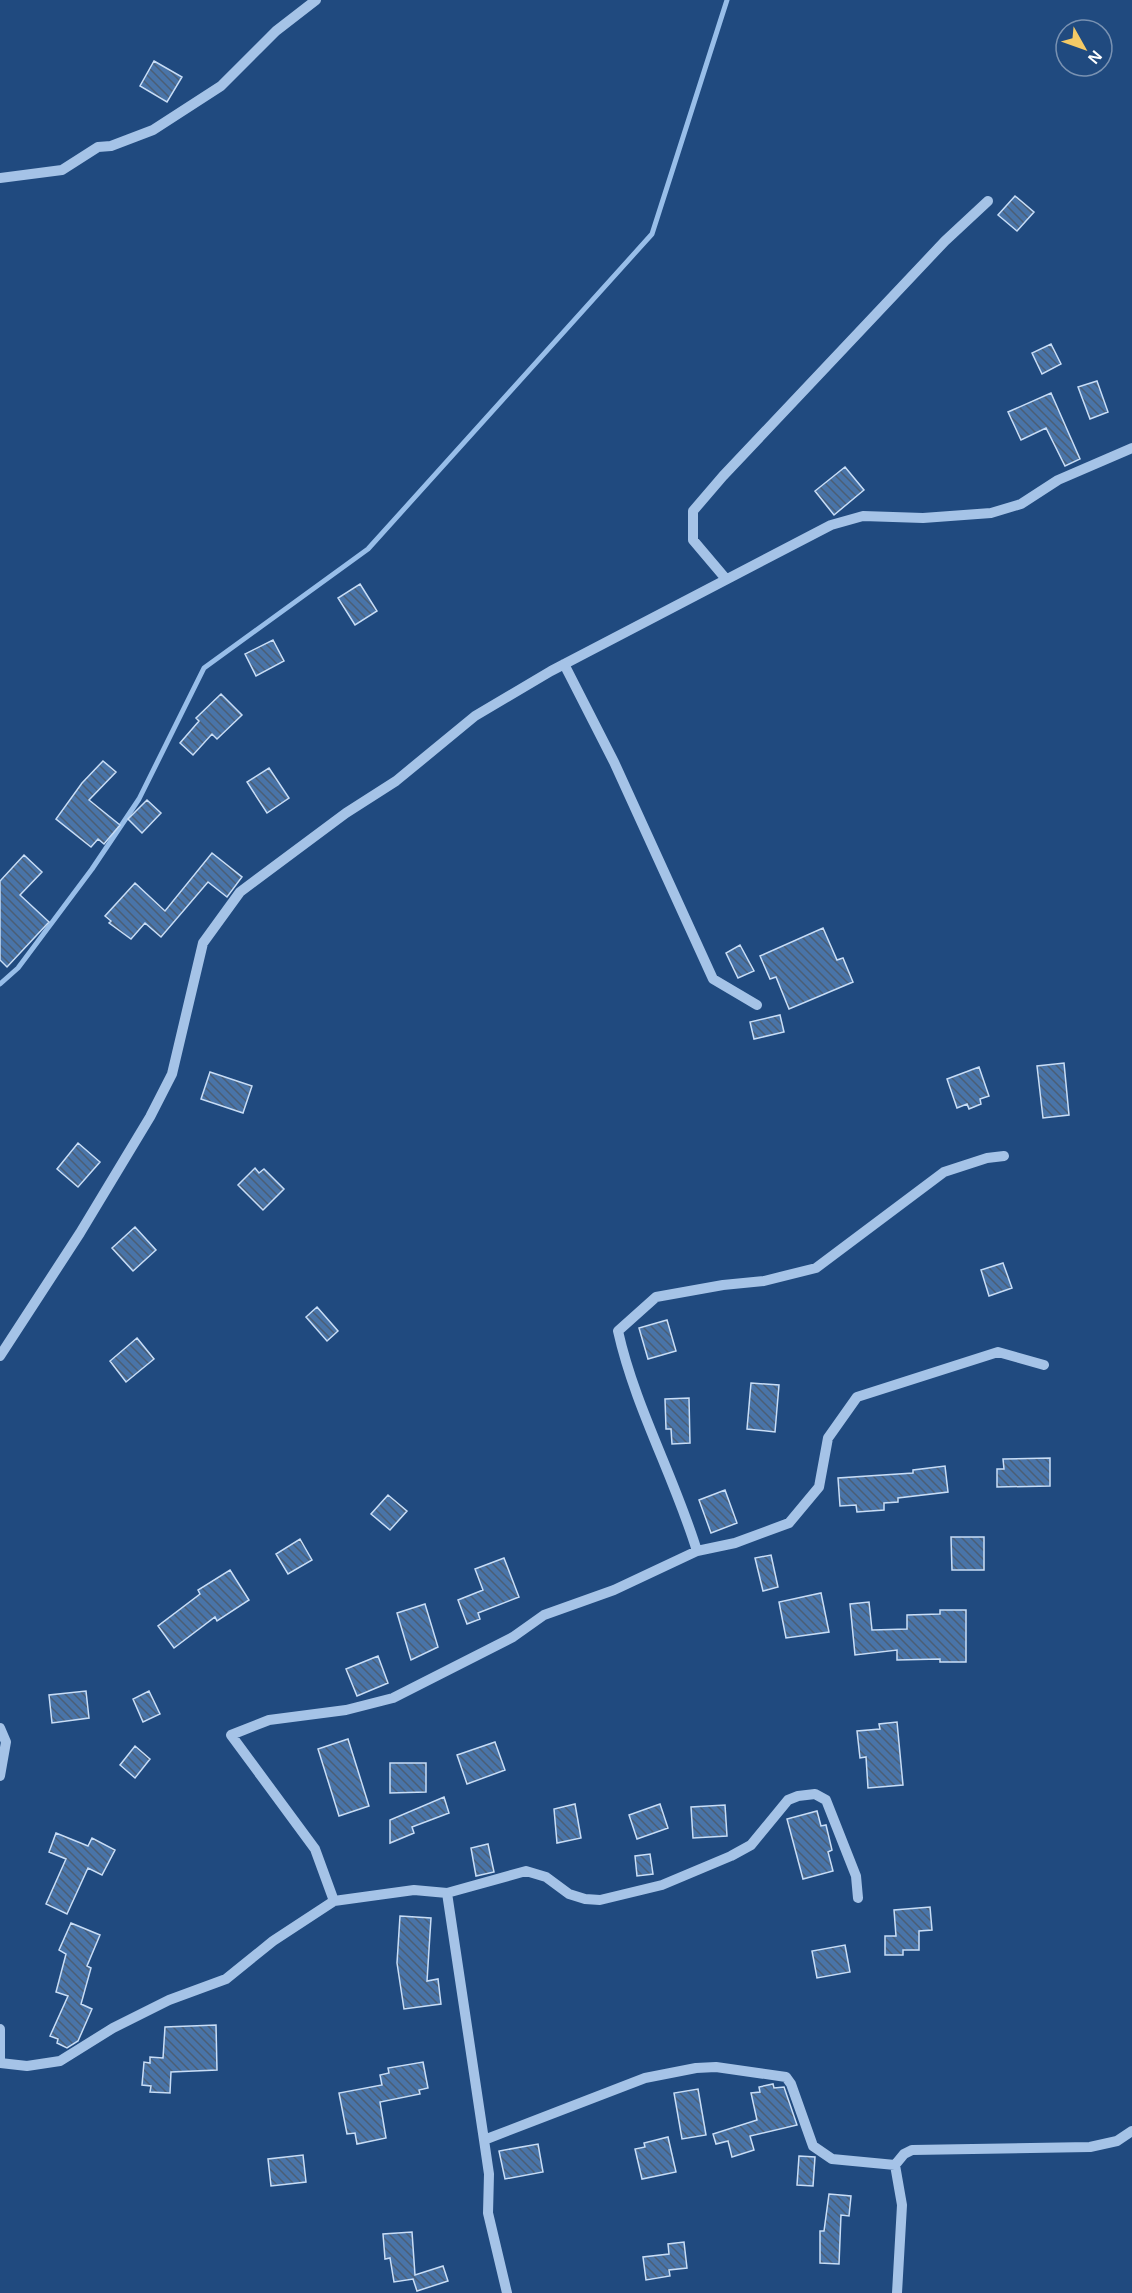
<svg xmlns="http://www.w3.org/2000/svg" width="1132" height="2293" font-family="Helvetica,sans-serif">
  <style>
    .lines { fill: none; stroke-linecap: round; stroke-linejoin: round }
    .stream { stroke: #98bee9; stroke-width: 5 }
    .building { fill: url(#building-back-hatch); stroke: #c8ddf6; stroke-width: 1.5 }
    .minor { stroke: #a5c3e7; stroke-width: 10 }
  </style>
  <defs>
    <pattern id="building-back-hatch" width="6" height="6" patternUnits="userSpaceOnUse" patternTransform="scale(1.5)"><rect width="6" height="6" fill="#4974a8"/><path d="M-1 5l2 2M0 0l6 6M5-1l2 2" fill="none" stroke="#4b5e75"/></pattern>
  </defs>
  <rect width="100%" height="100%" fill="#204a7f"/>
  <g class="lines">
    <!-- stream -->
    <path class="stream" d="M 0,984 L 18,968 L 92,869 L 139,799 L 204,668 L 368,549 L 652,234 L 727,0"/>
  </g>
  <!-- building -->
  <path class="building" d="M 154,61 L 182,77 L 167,102 L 140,86 Z
    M 1015,196 L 1034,212 L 1017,231 L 998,215 Z
    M 1051,344 L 1061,364 L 1042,374 L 1032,353 Z
    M 1097,381 L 1108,412 L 1090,419 L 1078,387 Z
    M 1051,393 L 1080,459 L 1065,466 L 1046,428 L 1021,440 L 1008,412 Z
    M 845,467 L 864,490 L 834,515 L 815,491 Z
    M 360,584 L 377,611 L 355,625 L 338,598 Z
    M 273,640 L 284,661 L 256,676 L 245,654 Z
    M 221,694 L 242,715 L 217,739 L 212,734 L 193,755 L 180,743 L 199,721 L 196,718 Z
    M 103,761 L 116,772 L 89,800 L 120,825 L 104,844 L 98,839 L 91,847 L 56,819 L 82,783 Z
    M 269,768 L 289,798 L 267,813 L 247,782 Z
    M 147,800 L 161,813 L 142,833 L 128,819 Z
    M 212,853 L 242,877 L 227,897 L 208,882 L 161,937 L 145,923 L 131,939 L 109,923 L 111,921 L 105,916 L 135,883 L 165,911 Z
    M 24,855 L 42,872 L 20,895 L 49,922 L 7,967 L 0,960 L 0,881 Z
    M 823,928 L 837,960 L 843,958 L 853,982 L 789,1009 L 776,977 L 770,979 L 760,956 Z
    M 740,945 L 754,971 L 738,978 L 726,953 Z
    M 780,1015 L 784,1032 L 754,1039 L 750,1022 Z
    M 1064,1063 L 1069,1115 L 1043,1118 L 1037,1066 Z
    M 979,1067 L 989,1096 L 980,1099 L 981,1104 L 969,1109 L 967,1104 L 957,1108 L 947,1079 Z
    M 210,1072 L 252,1086 L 243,1113 L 201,1099 Z
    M 78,1143 L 100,1162 L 78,1187 L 57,1169 Z
    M 255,1168 L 259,1173 L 264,1169 L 284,1189 L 263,1210 L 238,1185 Z
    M 135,1227 L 156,1250 L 133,1271 L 112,1248 Z
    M 1003,1263 L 1012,1288 L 989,1296 L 981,1270 Z
    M 317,1307 L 338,1331 L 327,1341 L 306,1317 Z
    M 667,1320 L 676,1351 L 648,1359 L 639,1328 Z
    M 137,1338 L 154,1359 L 126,1382 L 110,1361 Z
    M 751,1383 L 779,1385 L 775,1432 L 747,1429 Z
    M 689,1398 L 690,1443 L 672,1444 L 671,1429 L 666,1429 L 665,1399 Z
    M 1050,1458 L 1050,1486 L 997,1487 L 997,1469 L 1004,1469 L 1003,1459 Z
    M 945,1466 L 948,1492 L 898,1498 L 898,1502 L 884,1503 L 884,1510 L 857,1512 L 856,1505 L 840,1506 L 838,1478 L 913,1473 L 913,1470 Z
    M 725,1490 L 737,1523 L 711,1533 L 699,1500 Z
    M 388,1495 L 407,1511 L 390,1530 L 371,1514 Z
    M 951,1537 L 984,1537 L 984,1570 L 952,1570 Z
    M 300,1539 L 312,1560 L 288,1574 L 276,1554 Z
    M 771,1555 L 778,1587 L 763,1591 L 755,1558 Z
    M 504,1558 L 519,1597 L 478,1613 L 480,1619 L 467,1624 L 458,1600 L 483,1590 L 475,1569 Z
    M 230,1570 L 249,1600 L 217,1621 L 215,1617 L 174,1648 L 158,1626 L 200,1594 L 198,1590 Z
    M 821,1593 L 829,1632 L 786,1638 L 779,1602 Z
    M 869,1602 L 872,1630 L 907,1629 L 907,1615 L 940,1614 L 940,1610 L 966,1610 L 966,1662 L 940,1662 L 940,1659 L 897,1660 L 897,1650 L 855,1655 L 850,1604 Z
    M 425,1604 L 438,1647 L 411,1660 L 397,1613 Z
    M 378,1656 L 388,1683 L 357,1696 L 346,1669 Z
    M 86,1691 L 89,1718 L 52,1723 L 49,1695 Z
    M 149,1691 L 160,1714 L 143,1722 L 133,1699 Z
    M 897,1722 L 903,1785 L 868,1788 L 866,1757 L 860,1758 L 857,1731 L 880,1729 L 879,1724 Z
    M 348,1739 L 369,1806 L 339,1816 L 318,1749 Z
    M 495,1742 L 505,1770 L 467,1784 L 457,1755 Z
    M 135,1746 L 150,1759 L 135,1778 L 120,1765 Z
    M 390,1763 L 426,1763 L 426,1792 L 390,1793 Z
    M 444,1797 L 449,1813 L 412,1827 L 414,1833 L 390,1843 L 390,1820 Z
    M 575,1804 L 581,1838 L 557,1843 L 554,1809 Z
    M 660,1804 L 668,1828 L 637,1839 L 629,1815 Z
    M 725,1805 L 727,1836 L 693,1838 L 691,1807 Z
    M 817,1811 L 821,1826 L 826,1825 L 832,1850 L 828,1852 L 833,1871 L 803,1879 L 787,1819 Z
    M 56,1833 L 88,1846 L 92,1838 L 115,1850 L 102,1875 L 88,1868 L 67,1914 L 46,1904 L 66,1859 L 49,1852 Z
    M 488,1844 L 494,1872 L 476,1876 L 471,1848 Z
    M 650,1854 L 653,1874 L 637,1876 L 635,1856 Z
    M 930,1907 L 932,1930 L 919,1931 L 919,1950 L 903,1950 L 903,1955 L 885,1955 L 885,1936 L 896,1936 L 894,1910 Z
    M 400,1916 L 431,1918 L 427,1981 L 438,1979 L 441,2004 L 404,2009 L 397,1963 Z
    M 71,1923 L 100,1935 L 87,1966 L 91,1968 L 81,2004 L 92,2009 L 78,2041 L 67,2048 L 57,2043 L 58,2039 L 50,2036 L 68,1996 L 56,1992 L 66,1954 L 59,1950 Z
    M 845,1945 L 850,1972 L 817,1978 L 812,1951 Z
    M 216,2025 L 217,2070 L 171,2072 L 170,2093 L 150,2092 L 151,2086 L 142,2085 L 144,2062 L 150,2063 L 150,2057 L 163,2058 L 165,2027 Z
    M 423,2062 L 428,2088 L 419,2090 L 420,2094 L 380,2102 L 386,2138 L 357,2144 L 355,2133 L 347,2134 L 339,2093 L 382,2085 L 380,2075 L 389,2073 L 388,2068 Z
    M 773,2084 L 774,2088 L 784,2087 L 797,2125 L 750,2136 L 754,2150 L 732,2157 L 728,2141 L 716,2144 L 713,2134 L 757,2120 L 751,2093 L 760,2092 L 759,2087 Z
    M 698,2089 L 706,2135 L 682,2139 L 674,2093 Z
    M 668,2137 L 676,2172 L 642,2179 L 635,2149 L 645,2147 L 644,2143 Z
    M 538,2144 L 543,2172 L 505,2179 L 499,2151 Z
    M 303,2155 L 306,2182 L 271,2186 L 268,2159 Z
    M 799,2156 L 815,2157 L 813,2186 L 797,2185 Z
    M 829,2194 L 851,2196 L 849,2216 L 841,2215 L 839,2264 L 820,2263 L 820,2231 L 824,2231 Z
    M 412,2232 L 415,2275 L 443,2266 L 448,2281 L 417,2291 L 413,2279 L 394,2282 L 390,2258 L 385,2259 L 383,2234 Z
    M 684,2242 L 687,2268 L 669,2270 L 670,2276 L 646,2280 L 643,2257 L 669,2254 L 668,2244 Z"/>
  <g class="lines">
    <!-- minor -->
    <path class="minor" d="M 0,178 L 62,170 L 98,147 L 111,146 L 153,130 L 221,86 L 276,31 L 316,0
      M 726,579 L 693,540 L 693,511 L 723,476 L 945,241 L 988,201
      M 564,664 L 614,762 L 713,979 L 757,1005
      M 0,1356 L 80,1233 L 150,1117 L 172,1074 L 203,943 L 240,892 L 346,813 L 396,781 L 475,716 L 551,671 L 831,525 L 863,516 L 923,518 L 991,513 L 1021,504 L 1058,480 L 1132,448
      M 697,1551 C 674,1476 635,1407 618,1331 L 656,1297 L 723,1285 L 764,1281 L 816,1268 L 944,1172 L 987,1158 L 1004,1156
      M 0,1728 L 6,1742 L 0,1776
      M 447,1893 L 484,2140 L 489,2174 L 488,2213 L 507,2293
      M 334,1901 L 315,1849 L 231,1735 L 269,1720 L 346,1710 L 393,1698 L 513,1637 L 544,1615 L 614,1590 L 697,1551 L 735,1543 L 789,1523 L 819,1487 L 828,1438 L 857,1397 L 998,1352 L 1044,1365
      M 0,2029 L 0,2060
      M 0,2063 L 27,2066 L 60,2061 L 113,2028 L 169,2000 L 226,1979 L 273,1941 L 334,1901 L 414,1890 L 447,1893 L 526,1871 L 546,1877 L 569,1894 L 585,1899 L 600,1900 L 662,1885 L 731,1856 L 751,1845 L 788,1800 L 798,1796 L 815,1794 L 826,1800 L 856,1876 L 858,1898
      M 484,2140 L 645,2078 L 696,2068 L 716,2067 L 786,2077 L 791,2084 L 813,2146 L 832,2159 L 895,2165
      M 897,2293 L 902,2205 L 895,2165 L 904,2154 L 912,2150 L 1090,2147 L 1117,2141 L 1132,2131"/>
  </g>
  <!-- north arrow -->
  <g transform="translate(1084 48) rotate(130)"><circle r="28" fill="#204a7f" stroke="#7992b2" stroke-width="1.5"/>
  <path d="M0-4.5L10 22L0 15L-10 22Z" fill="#f4ca66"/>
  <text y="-9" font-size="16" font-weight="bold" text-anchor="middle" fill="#ffffff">N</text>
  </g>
</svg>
